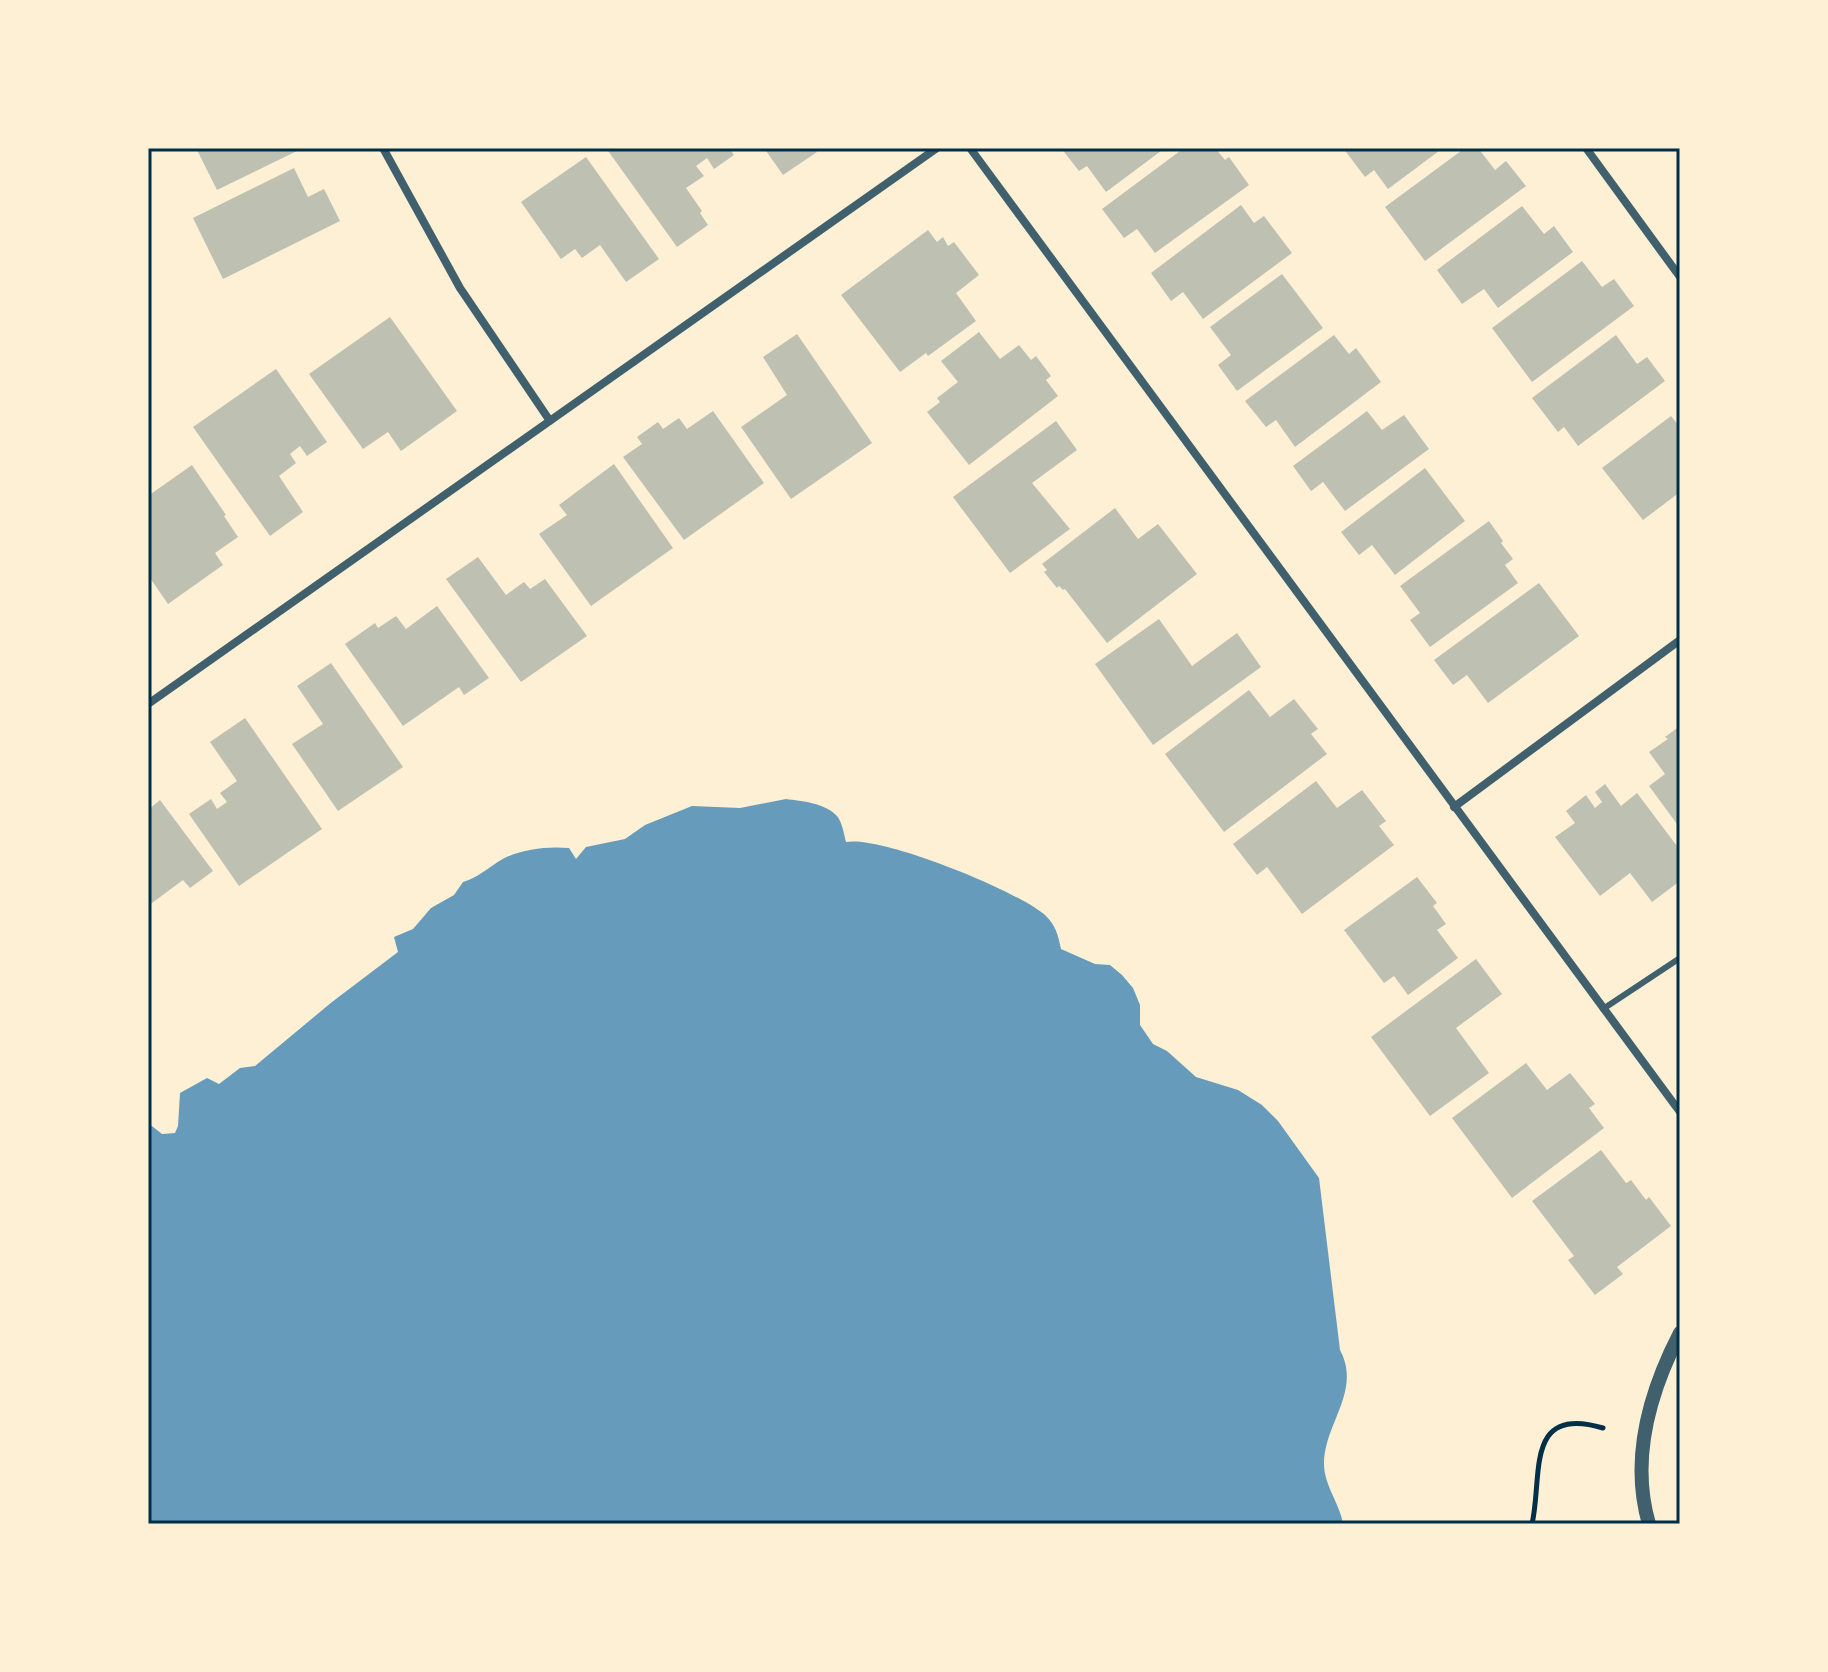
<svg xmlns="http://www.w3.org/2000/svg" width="1828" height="1672" font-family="'Fira Sans',sans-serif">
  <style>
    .water { fill: #669bbc }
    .building { fill: #bec0b2 }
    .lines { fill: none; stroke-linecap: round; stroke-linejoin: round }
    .path { stroke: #003049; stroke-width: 5 }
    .service { stroke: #3f606c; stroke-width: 6 }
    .minor { stroke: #3f606c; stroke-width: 8 }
    .tertiary { stroke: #3f606c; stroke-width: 14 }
    .neatline { fill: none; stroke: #003049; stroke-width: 3 }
  </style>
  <rect width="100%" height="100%" fill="#fdf0d5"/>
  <!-- water -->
  <path class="water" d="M 786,799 C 802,801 825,803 837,816 C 842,822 844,834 846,842 C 881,835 1019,891 1046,916 C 1056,926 1058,935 1061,949 L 1095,964 L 1110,965 L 1122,975 L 1133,988 L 1140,1005 L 1140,1025 L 1153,1044 L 1167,1051 L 1196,1077 L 1238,1090 L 1262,1105 L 1278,1121 L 1319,1178 L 1340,1350 C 1362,1391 1324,1424 1324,1464 C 1324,1485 1340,1504 1343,1524 L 148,1524 L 148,1123 L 162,1134 L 175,1133 L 178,1126 L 180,1093 L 207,1078 L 219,1084 L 240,1068 L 255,1066 L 332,1002 L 398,952 L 394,937 L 413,929 L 431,908 L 454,895 L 463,882 C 477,878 488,868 501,860 C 520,849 547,846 569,848 L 576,859 L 586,847 L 625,839 L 645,825 L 692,806 L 740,808 Z"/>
  <!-- building -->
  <path class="building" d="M 196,148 L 303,148 L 217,190 Z
    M 606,148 L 729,148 L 734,155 L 714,169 L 707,158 L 696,166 L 704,176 L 686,188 L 702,211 L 700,213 L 708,225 L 677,247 Z
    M 764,148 L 814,148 L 817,152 L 783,175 Z
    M 1061,148 L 1165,148 L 1106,192 L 1087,166 L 1079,171 Z
    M 1184,148 L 1215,148 L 1225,160 L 1229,157 L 1249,185 L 1155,253 L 1137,229 L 1124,238 L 1102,209 Z
    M 1343,148 L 1443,148 L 1388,189 L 1374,170 L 1365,177 Z
    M 1465,148 L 1478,148 L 1495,170 L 1506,161 L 1526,186 L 1425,261 L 1385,207 Z
    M 586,157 L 659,259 L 626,282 L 600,245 L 582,258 L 575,249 L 561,259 L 521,202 Z
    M 294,168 L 308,197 L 324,189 L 340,221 L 223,279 L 193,218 Z
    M 1241,205 L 1254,223 L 1264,216 L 1292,253 L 1203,319 L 1183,292 L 1171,301 L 1151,273 Z
    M 1522,206 L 1544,234 L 1554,226 L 1573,252 L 1498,308 L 1484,289 L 1462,304 L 1437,270 Z
    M 928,230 L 937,242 L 943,237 L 948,246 L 954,242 L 979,275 L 956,293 L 976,321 L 928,356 L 926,353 L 900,372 L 841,295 Z
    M 1582,261 L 1602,287 L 1614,279 L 1634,306 L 1532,382 L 1492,328 Z
    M 1282,274 L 1323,328 L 1237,391 L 1218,365 L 1231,355 L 1210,327 Z
    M 390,317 L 457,411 L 401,451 L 388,432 L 363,449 L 309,374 Z
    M 979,332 L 1000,359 L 1019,345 L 1031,360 L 1036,356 L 1051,376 L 1046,380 L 1058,396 L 969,465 L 927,412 L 940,402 L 937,398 L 958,382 L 941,361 Z
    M 797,334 L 872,443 L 791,499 L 741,427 L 787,395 L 763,357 Z
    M 1334,335 L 1349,354 L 1356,348 L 1381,382 L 1295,447 L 1276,420 L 1266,427 L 1245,401 Z
    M 1616,335 L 1637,364 L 1647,357 L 1665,381 L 1578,446 L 1564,427 L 1558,432 L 1532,398 Z
    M 276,369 L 327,442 L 307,456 L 300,446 L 290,454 L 296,463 L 279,476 L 303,512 L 270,536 L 193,427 Z
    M 713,411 L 764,483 L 684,540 L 623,457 L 642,444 L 637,437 L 658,422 L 663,429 L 679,418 L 687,429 Z
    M 1367,411 L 1382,430 L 1404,415 L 1429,449 L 1345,511 L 1323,482 L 1311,491 L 1293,466 Z
    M 1671,416 L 1680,427 L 1680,492 L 1643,520 L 1602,468 Z
    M 1056,421 L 1077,450 L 1032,483 L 1070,529 L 1010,573 L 953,497 Z
    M 614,464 L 673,548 L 591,606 L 539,534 L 567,515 L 559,505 Z
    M 192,465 L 226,515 L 224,516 L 238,537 L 215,553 L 223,565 L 168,604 L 148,575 L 148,496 Z
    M 1425,468 L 1465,521 L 1395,575 L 1372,545 L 1359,555 L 1341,532 Z
    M 1115,508 L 1138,539 L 1158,524 L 1197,574 L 1107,643 L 1065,589 L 1063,590 L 1059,586 L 1057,588 L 1044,572 L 1047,570 L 1042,564 Z
    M 1489,521 L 1503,541 L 1501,543 L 1513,559 L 1505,565 L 1518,583 L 1430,647 L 1410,620 L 1420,613 L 1400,586 Z
    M 478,557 L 506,595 L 524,582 L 530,589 L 545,579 L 587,636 L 521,682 L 446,579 Z
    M 1539,583 L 1579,636 L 1488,703 L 1467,675 L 1453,685 L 1434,660 Z
    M 437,606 L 489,678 L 464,695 L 459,687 L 403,726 L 345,644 L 375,623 L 378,628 L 396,616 L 406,629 Z
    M 1159,619 L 1192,666 L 1237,633 L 1261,667 L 1153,745 L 1095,664 Z
    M 331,663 L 403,767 L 338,811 L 292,744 L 323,724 L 297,686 Z
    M 1249,690 L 1270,717 L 1294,699 L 1318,729 L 1311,734 L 1327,754 L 1224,832 L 1165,754 Z
    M 245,718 L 322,829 L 239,886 L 189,814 L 211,799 L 217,809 L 227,802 L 220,793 L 237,781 L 210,742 Z
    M 1680,726 L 1680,828 L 1649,786 L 1665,774 L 1649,752 L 1668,739 L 1665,737 Z
    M 1316,781 L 1337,808 L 1362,790 L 1386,821 L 1379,826 L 1394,845 L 1302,914 L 1267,867 L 1257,875 L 1233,844 Z
    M 1605,784 L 1621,806 L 1637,793 L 1680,850 L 1680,881 L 1652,902 L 1630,873 L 1600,896 L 1555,837 L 1575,823 L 1566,811 L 1586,795 L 1595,808 L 1602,802 L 1595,792 Z
    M 160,800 L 213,871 L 190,888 L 183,880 L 148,906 L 148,810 Z
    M 1417,877 L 1437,903 L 1433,906 L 1446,924 L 1437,930 L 1458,958 L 1408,995 L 1394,976 L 1384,983 L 1344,930 Z
    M 1476,959 L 1502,994 L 1456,1028 L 1489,1073 L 1430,1116 L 1371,1037 Z
    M 1526,1063 L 1547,1090 L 1570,1073 L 1595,1104 L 1589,1108 L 1604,1128 L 1512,1198 L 1452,1118 Z
    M 1601,1150 L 1626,1183 L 1631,1180 L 1646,1200 L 1649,1197 L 1671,1226 L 1617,1267 L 1623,1274 L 1595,1295 L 1568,1260 L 1574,1256 L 1532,1201 Z"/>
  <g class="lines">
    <!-- path -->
    <path class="path" d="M 1532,1524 C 1543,1477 1524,1404 1603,1428"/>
    <!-- service -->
    <path class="service" d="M 1603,1009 L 1680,958"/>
    <!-- minor -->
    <path class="minor" d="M 383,148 L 460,288 L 550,421
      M 970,148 L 1680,1112
      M 1586,148 L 1680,277
      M 148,704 L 937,148
      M 1454,807 L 1680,640"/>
    <!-- tertiary -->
    <path class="tertiary" d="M 1649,1524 C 1630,1459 1650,1391 1680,1333"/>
  </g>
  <!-- border -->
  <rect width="1828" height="1672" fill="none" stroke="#fdf0d5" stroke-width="300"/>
  <rect x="150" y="150" width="1528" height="1372" class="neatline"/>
</svg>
